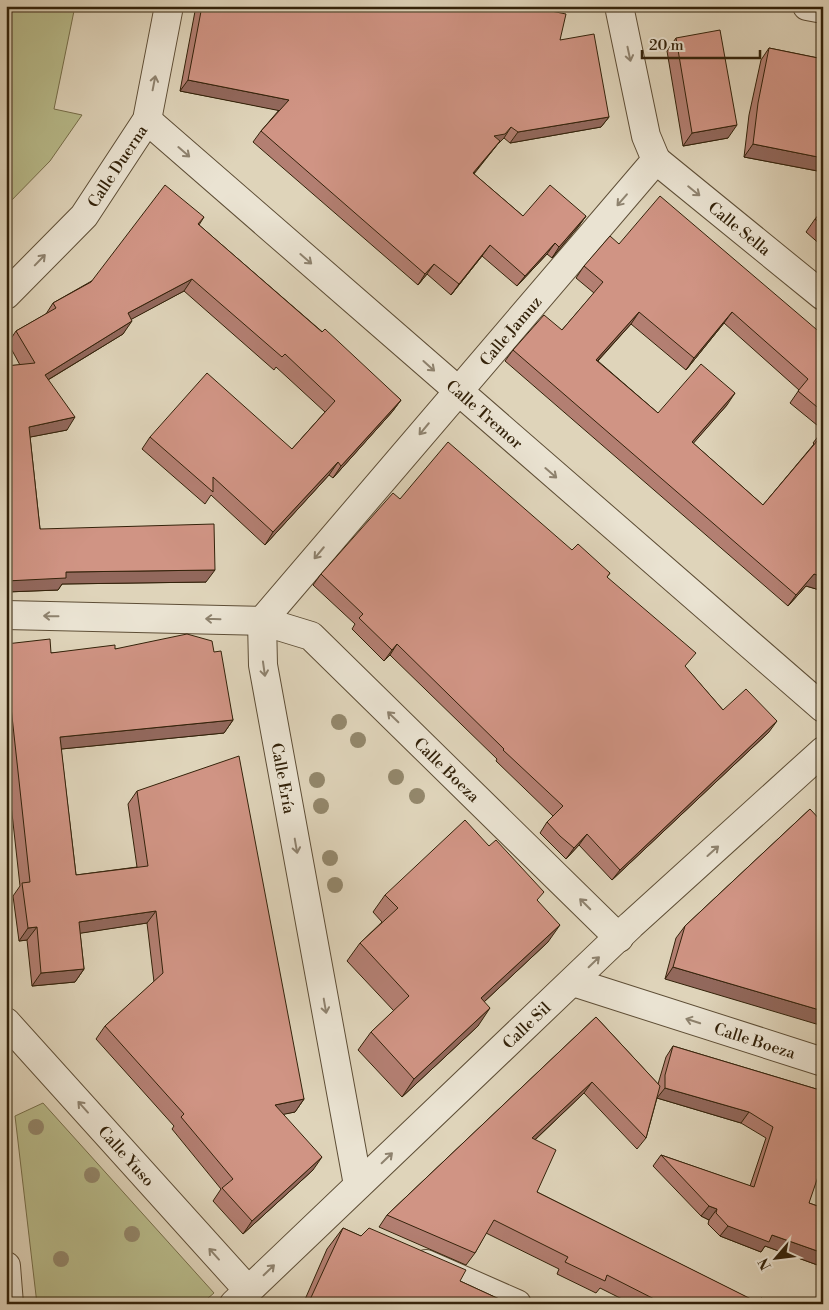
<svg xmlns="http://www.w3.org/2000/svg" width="829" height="1310" font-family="'Libre Bodoni',serif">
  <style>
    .green { fill: #b8bb8b; stroke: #766e4a }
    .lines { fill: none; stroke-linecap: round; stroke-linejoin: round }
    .street-casing { stroke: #5e4e36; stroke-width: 30 }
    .street { stroke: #eae3d2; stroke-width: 28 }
    .tree { fill: #93876b }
    .wall { fill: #b37f72; stroke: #33220a; fill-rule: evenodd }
    .shaded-wall { fill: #92685c; stroke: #33220a }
    .building { fill: #d09484; stroke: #33220a }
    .oneway { stroke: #8e826e }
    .labels { text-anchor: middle; stroke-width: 4; stroke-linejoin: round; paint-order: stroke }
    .street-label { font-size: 16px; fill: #33220a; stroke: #eae3d2 }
  </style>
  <rect width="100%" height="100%" fill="#dfd4ba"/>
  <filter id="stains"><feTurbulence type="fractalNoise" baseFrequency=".004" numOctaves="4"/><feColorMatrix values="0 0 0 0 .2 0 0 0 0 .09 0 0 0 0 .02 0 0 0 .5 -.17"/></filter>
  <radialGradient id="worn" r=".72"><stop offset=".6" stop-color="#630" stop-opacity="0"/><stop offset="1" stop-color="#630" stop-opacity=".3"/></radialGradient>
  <!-- green -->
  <path class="green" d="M 6,6 L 75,6 L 54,109 L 82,115 L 50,161 L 6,206 Z
    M 43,1103 L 214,1293 L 201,1304 L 37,1304 L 15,1116 Z"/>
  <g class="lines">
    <!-- street casing -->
    <g class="street-casing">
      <g id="street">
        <path d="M 807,6 L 823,9"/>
        <path id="s1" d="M 147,120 L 823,708"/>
        <path id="s2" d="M 656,160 L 823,296"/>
        <path id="s3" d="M 6,295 L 84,216 L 147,120 L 169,6"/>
        <path id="s4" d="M 6,615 L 262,621 L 311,636 L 619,938"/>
        <path id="s5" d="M 262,621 L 656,160 L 646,136 L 619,6"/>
        <path id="s6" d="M 262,621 L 263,665 L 358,1185"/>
        <path id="s7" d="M 573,982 L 823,1062"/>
        <path id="s8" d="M 6,1022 L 248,1290"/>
        <path d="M 426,1264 L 517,1304"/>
        <path d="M 6,1266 L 9,1304"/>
        <path id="s9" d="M 234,1304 L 631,925 L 823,751"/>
      </g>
    </g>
    <!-- street -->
    <use href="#street" class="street"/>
  </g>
  <!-- trees -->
  <g class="tree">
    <circle cx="339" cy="722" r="8"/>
    <circle cx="358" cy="740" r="8"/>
    <circle cx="396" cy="777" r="8"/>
    <circle cx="317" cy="780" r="8"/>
    <circle cx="417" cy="796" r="8"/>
    <circle cx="321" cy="806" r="8"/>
    <circle cx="330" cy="858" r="8"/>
    <circle cx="335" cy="885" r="8"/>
    <circle cx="36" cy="1127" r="8"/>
    <circle cx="92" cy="1175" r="8"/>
    <circle cx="132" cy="1234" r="8"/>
    <circle cx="61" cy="1259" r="8"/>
  </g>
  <!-- wall -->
  <path class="wall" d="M 196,6 L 526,6 L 560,40 L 609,117 L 601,127 L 510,143 L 504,138 L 497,145 L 474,174 L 523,216 L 586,216 L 578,227 L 552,258 L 547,254 L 517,286 L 482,256 L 451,295 L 427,274 L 418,285 L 253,142 L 261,131 L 279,110 L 180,91 Z
    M 676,38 L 728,138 L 683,146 L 667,51 Z
    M 769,48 L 823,59 L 823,172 L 744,157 L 749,115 L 761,60 Z
    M 823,210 L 823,247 L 806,232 L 815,219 Z
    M 204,217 L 199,225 L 401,400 L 392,412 L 333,478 L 329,475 L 265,545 L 211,495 L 205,504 L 142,449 L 150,437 L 292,449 L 325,412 L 276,367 L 274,370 L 184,291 L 131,319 L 123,334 L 48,380 L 67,430 L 30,437 L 40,529 L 206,582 L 62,584 L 58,590 L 6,592 L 6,366 L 20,365 L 8,343 L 16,331 L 46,314 L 53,303 Z
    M 619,244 L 823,335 L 823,591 L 806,586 L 788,606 L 505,361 L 513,350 L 562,330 L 594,293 L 576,278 L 584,266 ZM 724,323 L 799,390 L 790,403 L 823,430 L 813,443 L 814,444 L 763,505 L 693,443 L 727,405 L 658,413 L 598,361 L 631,324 L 686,370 Z
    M 400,499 L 572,550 L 610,573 L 607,577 L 723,710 L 769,732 L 612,880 L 579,845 L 566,859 L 540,833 L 547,822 L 553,816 L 496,761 L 497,759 L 390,655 L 384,661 L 352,629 L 355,624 L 313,585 L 321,574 Z
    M 6,644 L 51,653 L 115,649 L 214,652 L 233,720 L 224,733 L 61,749 L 76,875 L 137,867 L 128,804 L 137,791 L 304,1099 L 295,1112 L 283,1114 L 313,1170 L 243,1234 L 213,1201 L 221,1189 L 172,1129 L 174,1126 L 96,1039 L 105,1026 L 154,982 L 147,923 L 80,933 L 84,969 L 75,982 L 32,986 L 27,940 L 19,941 L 13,896 L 20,886 L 6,759 Z
    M 810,809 L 665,979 L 676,938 L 685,926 Z
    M 385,895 L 538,901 L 548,942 L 484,1002 L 478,1026 L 402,1097 L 358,1050 L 371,1032 L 394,1011 L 347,961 L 360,943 L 382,922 L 373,912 Z
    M 596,1017 L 658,1084 L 666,1057 L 673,1046 L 823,1091 L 809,1203 L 823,1208 L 823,1267 L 765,1246 L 761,1252 L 720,1236 L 708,1224 L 709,1220 L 701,1216 L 653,1166 L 661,1155 L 750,1186 L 766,1138 L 741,1123 L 657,1098 L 646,1138 L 637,1149 L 584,1093 L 535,1140 L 537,1192 L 758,1303 L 761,1298 L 773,1304 L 632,1304 L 600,1288 L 596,1293 L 557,1274 L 559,1269 L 486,1233 L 475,1253 L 466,1265 L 379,1227 L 387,1215 Z
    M 343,1228 L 460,1281 L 510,1304 L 303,1304 L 327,1249 Z"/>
  <!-- shaded-wall -->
  <path class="shaded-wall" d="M 188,80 L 289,100 L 281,111 L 180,91 Z
    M 609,117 L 601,127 L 510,143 L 518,132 Z
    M 737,125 L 728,138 L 683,146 L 692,133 Z
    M 511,127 L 504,138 L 497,145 L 465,184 L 494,136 Z
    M 753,144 L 823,158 L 823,172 L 744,157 Z
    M 586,216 L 578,227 L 552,258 L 559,247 Z
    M 555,243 L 547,254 L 517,286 L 525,276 Z
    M 490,245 L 482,256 L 451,295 L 459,284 Z
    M 434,264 L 427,274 L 418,285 L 425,274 Z
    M 192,279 L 184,291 L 119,326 L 128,313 Z
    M 639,312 L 631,324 L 588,371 L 596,360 Z
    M 732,312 L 724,323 L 686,370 L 694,358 Z
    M 132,321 L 123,334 L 36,387 L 45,375 Z
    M 735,393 L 727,405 L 684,454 L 692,442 Z
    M 401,400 L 392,412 L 333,478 L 341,466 Z
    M 75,417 L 67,430 L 20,439 L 29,427 Z
    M 338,462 L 329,475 L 265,545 L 273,532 Z
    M 215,570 L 206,582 L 62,584 L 58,590 L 6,592 L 6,581 L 66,572 Z
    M 814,574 L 823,577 L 823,591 L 806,586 L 788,606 L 796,595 Z
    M 397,644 L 390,655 L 384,661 L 392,650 Z
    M 233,720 L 224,733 L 51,750 L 60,737 Z
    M 777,721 L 769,732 L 612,880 L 620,870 Z
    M 587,834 L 579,845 L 566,859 L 574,848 Z
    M 156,911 L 147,923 L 69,935 L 79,922 Z
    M 560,925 L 548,942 L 469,1016 L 481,998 Z
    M 37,927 L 27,940 L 19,941 L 28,928 Z
    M 673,967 L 823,1011 L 823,1026 L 665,979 Z
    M 84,969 L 75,982 L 32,986 L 41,973 Z
    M 490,1008 L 478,1026 L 402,1097 L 414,1079 Z
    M 592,1082 L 584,1093 L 524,1150 L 532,1138 Z
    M 665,1088 L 749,1112 L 741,1123 L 657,1098 Z
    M 304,1099 L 295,1112 L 266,1118 L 275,1105 Z
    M 322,1157 L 313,1170 L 243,1234 L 252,1221 Z
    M 709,1206 L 717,1209 L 709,1220 L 701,1216 Z
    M 728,1226 L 772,1235 L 823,1253 L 823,1267 L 765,1246 L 761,1252 L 720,1236 Z"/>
  <!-- building -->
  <path class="building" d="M 202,6 L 526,6 L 566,14 L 560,40 L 594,34 L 609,117 L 518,132 L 511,127 L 505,134 L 494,136 L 500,141 L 473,173 L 523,216 L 550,185 L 586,216 L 559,247 L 555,243 L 525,276 L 490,245 L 459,284 L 434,264 L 425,274 L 261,131 L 289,100 L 188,80 Z
    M 720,30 L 737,125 L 692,133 L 676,38 Z
    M 769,48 L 823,59 L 823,158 L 753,144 L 758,103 Z
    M 165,185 L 204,217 L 198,224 L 322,332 L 325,329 L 401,400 L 341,466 L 338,462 L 273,532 L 213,477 L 213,492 L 150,437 L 207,373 L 292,449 L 335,401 L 285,354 L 282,357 L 192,279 L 128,313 L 132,321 L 45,375 L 75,417 L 29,427 L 40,529 L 214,524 L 215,570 L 66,572 L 66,578 L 6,581 L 6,366 L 35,363 L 16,331 L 56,308 L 53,303 L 91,282 Z
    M 660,196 L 823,335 L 823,412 L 798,391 L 808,379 L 732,312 L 694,358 L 639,312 L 596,360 L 658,413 L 701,364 L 735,393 L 692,442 L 763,505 L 823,434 L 823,577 L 814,574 L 796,595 L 513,350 L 544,315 L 562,330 L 603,282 L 584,266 L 610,236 L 619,244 Z
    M 823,210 L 823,226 L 815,219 Z
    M 448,442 L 572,550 L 578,544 L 610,573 L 607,577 L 696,653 L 685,666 L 723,710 L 746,689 L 777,721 L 620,870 L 587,834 L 574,848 L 560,836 L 547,822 L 563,806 L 503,750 L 504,749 L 397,644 L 392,650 L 359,618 L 363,614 L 321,574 L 393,493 L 400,499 Z
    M 187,634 L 212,641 L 214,652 L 221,651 L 233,720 L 60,737 L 76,875 L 148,866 L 137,791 L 239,756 L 304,1099 L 275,1105 L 322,1157 L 252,1221 L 222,1188 L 233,1179 L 181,1117 L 184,1114 L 105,1026 L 163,973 L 156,911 L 79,922 L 84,969 L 41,973 L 37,927 L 28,928 L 22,883 L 30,882 L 6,661 L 6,644 L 50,639 L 51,653 L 115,645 L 115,649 Z
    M 810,809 L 823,823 L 823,1011 L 673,967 L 685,926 Z
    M 465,820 L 489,846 L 496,840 L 544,892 L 537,900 L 560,925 L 481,998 L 490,1008 L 414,1079 L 371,1032 L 409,996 L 360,943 L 398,908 L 385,895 Z
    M 596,1017 L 660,1086 L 646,1138 L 592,1082 L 532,1138 L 556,1150 L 537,1192 L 759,1303 L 761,1298 L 773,1304 L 664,1304 L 607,1275 L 605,1281 L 565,1262 L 568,1257 L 494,1220 L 475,1253 L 387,1215 Z
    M 673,1046 L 823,1091 L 823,1162 L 809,1203 L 823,1208 L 823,1253 L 772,1235 L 769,1242 L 728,1226 L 716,1213 L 717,1209 L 709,1206 L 661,1155 L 754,1187 L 773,1127 L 749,1112 L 665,1088 L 665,1075 Z
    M 343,1228 L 361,1236 L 369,1228 L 466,1270 L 460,1281 L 510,1304 L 308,1304 Z"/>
  <!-- one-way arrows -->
  <defs><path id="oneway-shaft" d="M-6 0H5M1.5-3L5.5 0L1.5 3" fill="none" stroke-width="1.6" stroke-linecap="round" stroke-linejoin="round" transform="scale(1.25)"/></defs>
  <g class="oneway">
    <use href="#oneway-shaft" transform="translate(629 54) rotate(78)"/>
    <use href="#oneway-shaft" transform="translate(154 83) rotate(-79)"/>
    <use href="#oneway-shaft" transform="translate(184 152) rotate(41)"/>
    <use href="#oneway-shaft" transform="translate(694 191) rotate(39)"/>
    <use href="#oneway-shaft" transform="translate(622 200) rotate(131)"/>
    <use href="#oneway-shaft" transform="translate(306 259) rotate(41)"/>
    <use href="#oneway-shaft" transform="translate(40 260) rotate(-46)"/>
    <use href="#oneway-shaft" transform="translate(429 366) rotate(42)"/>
    <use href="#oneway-shaft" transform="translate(424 429) rotate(130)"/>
    <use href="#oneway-shaft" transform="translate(551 473) rotate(41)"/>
    <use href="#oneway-shaft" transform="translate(319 553) rotate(130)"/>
    <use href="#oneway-shaft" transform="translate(51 616) rotate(-179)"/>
    <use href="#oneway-shaft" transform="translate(213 619) rotate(-178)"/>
    <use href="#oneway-shaft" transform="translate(264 669) rotate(82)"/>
    <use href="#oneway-shaft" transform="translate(393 717) rotate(-136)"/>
    <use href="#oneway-shaft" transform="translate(296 846) rotate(80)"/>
    <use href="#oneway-shaft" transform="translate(713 851) rotate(-42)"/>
    <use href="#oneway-shaft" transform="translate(585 904) rotate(-135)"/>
    <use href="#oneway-shaft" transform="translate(594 962) rotate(-44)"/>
    <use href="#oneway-shaft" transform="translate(325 1006) rotate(80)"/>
    <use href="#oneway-shaft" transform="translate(693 1021) rotate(-162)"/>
    <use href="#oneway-shaft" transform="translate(83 1107) rotate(-132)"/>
    <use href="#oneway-shaft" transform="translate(387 1158) rotate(-44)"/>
    <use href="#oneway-shaft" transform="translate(214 1254) rotate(-132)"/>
    <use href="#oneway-shaft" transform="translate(269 1270) rotate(-44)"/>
  </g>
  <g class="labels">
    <!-- street labels -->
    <g class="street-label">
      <text dy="6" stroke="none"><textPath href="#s3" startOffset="171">Calle Duerna</textPath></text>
      <text dy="6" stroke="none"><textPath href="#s2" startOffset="108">Calle Sella</textPath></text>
      <text dy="6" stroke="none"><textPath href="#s5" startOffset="382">Calle Jamuz</textPath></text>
      <text dy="6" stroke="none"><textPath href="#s1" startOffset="448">Calle Tremor</textPath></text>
      <text dy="6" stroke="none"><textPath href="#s4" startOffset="498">Calle Boeza</textPath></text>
      <text dy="6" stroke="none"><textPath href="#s6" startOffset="159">Calle Ería</textPath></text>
      <text dy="6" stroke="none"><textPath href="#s9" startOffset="404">Calle Sil</textPath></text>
      <text dy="6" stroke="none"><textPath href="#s7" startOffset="191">Calle Boeza</textPath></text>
      <text dy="6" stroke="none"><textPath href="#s8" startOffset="180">Calle Yuso</textPath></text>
    </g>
  </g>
  <!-- margin -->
  <rect width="829" height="1310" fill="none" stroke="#dfd4ba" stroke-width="25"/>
  <rect x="8" y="8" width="814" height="1295" fill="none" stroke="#33220a" stroke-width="2.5"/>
  <rect x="12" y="12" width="804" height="1285" fill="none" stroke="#33220a"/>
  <!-- north arrow -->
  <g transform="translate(776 1258) rotate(242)" stroke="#eae3d2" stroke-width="4" paint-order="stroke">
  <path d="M0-4L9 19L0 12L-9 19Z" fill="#33220a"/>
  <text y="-8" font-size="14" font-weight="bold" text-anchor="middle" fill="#33220a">N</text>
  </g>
  <!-- scale -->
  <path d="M642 50v8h118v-8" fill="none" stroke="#33220a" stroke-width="2.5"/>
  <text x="649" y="50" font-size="15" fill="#33220a" stroke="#eae3d2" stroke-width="4" paint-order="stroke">20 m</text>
  <rect width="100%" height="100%" filter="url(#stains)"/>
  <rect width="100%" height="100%" fill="url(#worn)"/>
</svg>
